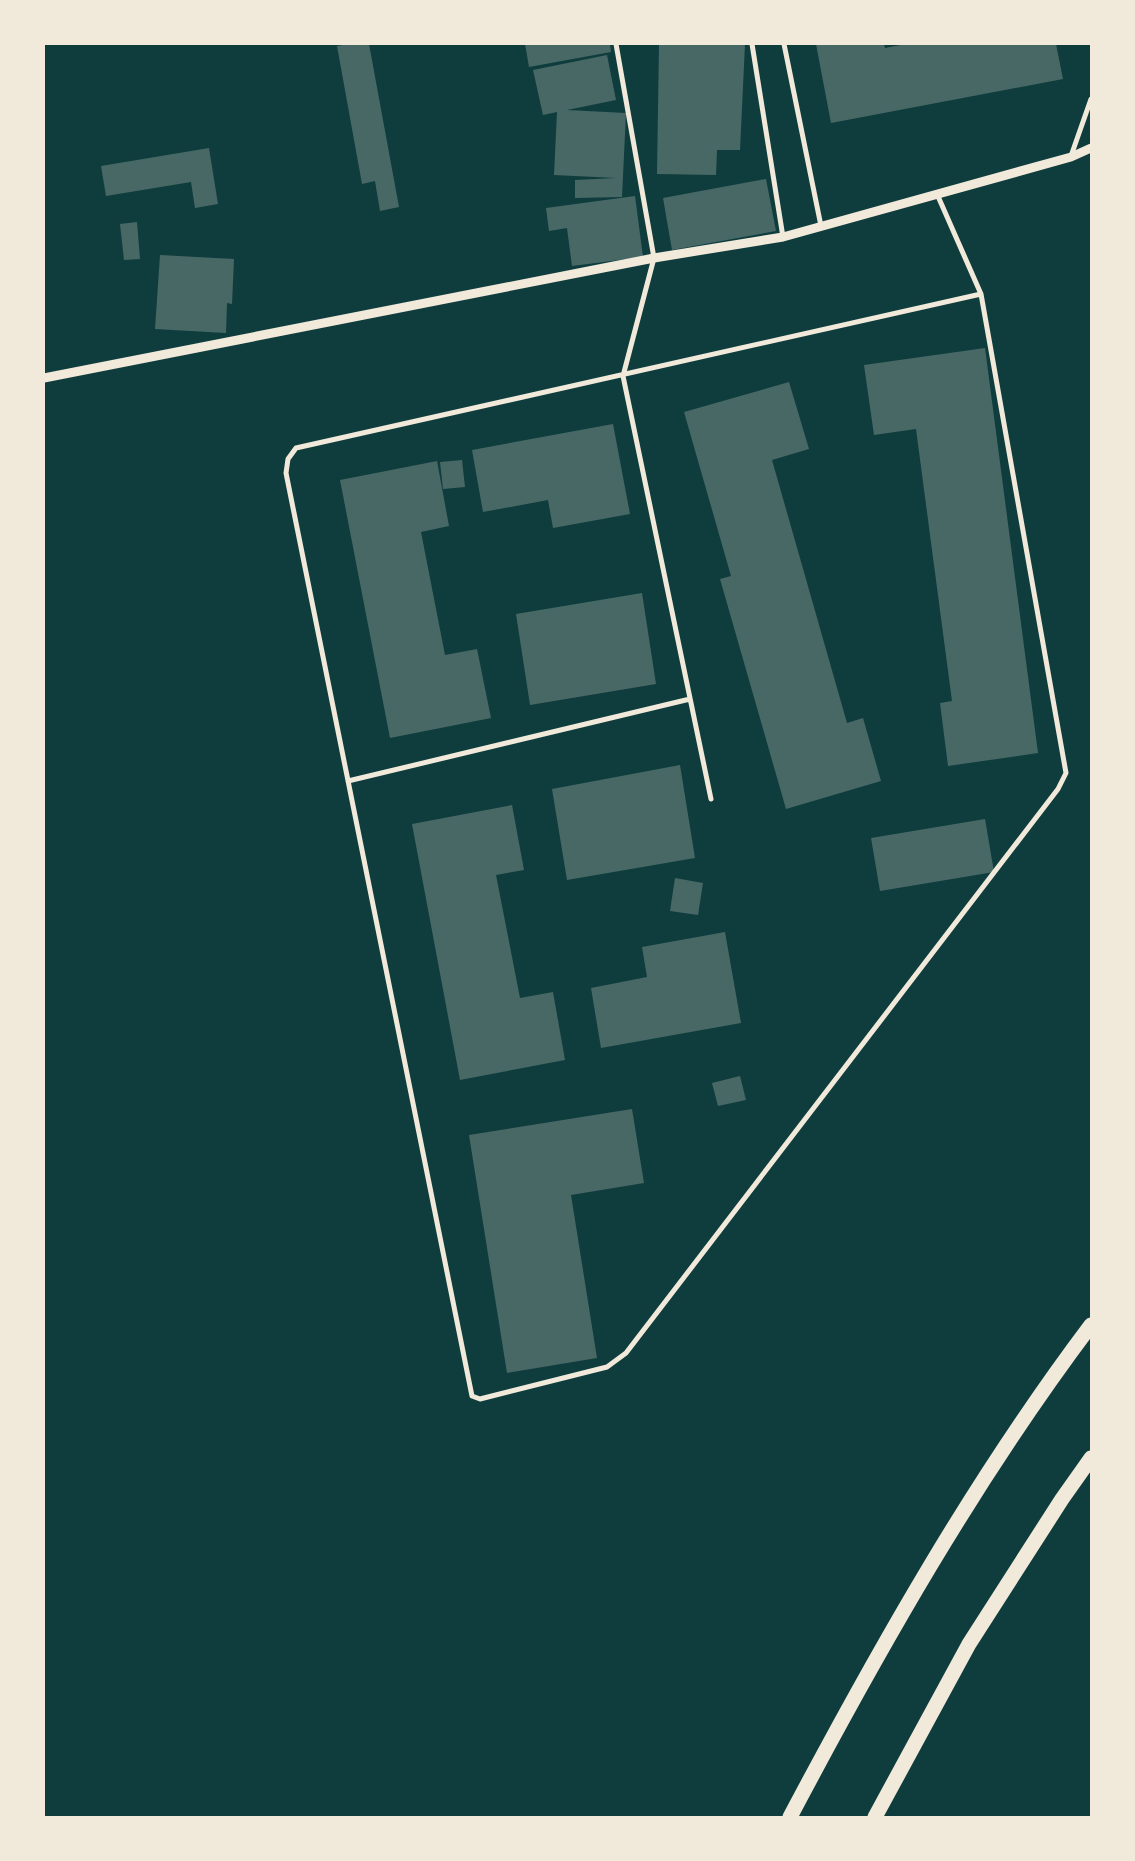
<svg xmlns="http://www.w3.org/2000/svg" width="1135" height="1861" font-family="'Nunito Sans',sans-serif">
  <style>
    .building { fill: #486865 }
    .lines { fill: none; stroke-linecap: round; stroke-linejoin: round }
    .minor { stroke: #f1e9da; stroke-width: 5 }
    .tertiary { stroke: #f1e9da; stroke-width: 9 }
    .motorway { stroke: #f1e9da; stroke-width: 15 }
  </style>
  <rect width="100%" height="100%" fill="#0f3d3e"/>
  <!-- building -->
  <path class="building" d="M 349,44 L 369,44 L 399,207 L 380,211 L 375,181 L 362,184 L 337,46 Z
    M 525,44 L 610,44 L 611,52 L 529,67 Z
    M 659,44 L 745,44 L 740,150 L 717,150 L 716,175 L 657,174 Z
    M 816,44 L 884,44 L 885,48 L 906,44 L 1056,44 L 1063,79 L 831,123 Z
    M 607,55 L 616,100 L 567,110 L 626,113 L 622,197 L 575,198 L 575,180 L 616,178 L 554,175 L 557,112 L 543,115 L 533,70 Z
    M 209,148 L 218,204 L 195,208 L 191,182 L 106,196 L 101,166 Z
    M 766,179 L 776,231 L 672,250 L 663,198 Z
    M 635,196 L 643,257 L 572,266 L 567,228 L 549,231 L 546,208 Z
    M 137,222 L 140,259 L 124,260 L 120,224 Z
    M 160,255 L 234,259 L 232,304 L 227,303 L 226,333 L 155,329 Z
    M 985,348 L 1038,753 L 948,766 L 940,703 L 952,701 L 916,429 L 874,435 L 864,365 Z
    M 789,382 L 809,449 L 772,460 L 847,723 L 863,718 L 881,781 L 786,809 L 720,579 L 731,576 L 684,412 Z
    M 613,424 L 630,514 L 553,528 L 548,500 L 483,512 L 472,450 Z
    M 462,460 L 465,487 L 443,489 L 440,462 Z
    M 437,461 L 449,526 L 421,532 L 445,655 L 477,649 L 491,718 L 390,738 L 340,480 Z
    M 642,593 L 656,684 L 530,705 L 516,614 Z
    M 680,765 L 695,858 L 567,880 L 552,789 Z
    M 512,805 L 524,870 L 496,875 L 520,998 L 553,992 L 565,1060 L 460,1080 L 412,824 Z
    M 985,819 L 994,872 L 880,891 L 871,838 Z
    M 675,878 L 703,883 L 698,915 L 670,911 Z
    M 725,932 L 741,1023 L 601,1048 L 591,988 L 647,977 L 642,947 Z
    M 740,1076 L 746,1100 L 718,1106 L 712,1083 Z
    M 632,1109 L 644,1183 L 571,1195 L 597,1358 L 507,1373 L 469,1135 Z"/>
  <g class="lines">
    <!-- minor -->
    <path class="minor" d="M 616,44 L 654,258 L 623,376 L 711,799
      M 752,44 L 783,237
      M 784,44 L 821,226
      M 1071,156 L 1091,99
      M 937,194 L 981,294 L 1066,773 L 1058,789 L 626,1353 L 607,1367 L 480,1399 L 472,1396 L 286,473 L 288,459 L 296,448 L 981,294
      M 348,781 L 690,699"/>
    <!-- tertiary -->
    <path class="tertiary" d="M 44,378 L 654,258 L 783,237 L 1071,157 L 1091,148"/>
    <!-- motorway -->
    <path class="motorway" d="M 790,1817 C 880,1647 975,1479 1091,1325
      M 875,1817 L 969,1644 L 1062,1499 L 1091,1458"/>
  </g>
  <!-- border -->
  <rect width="1135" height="1861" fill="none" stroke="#f1e9da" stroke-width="90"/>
</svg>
